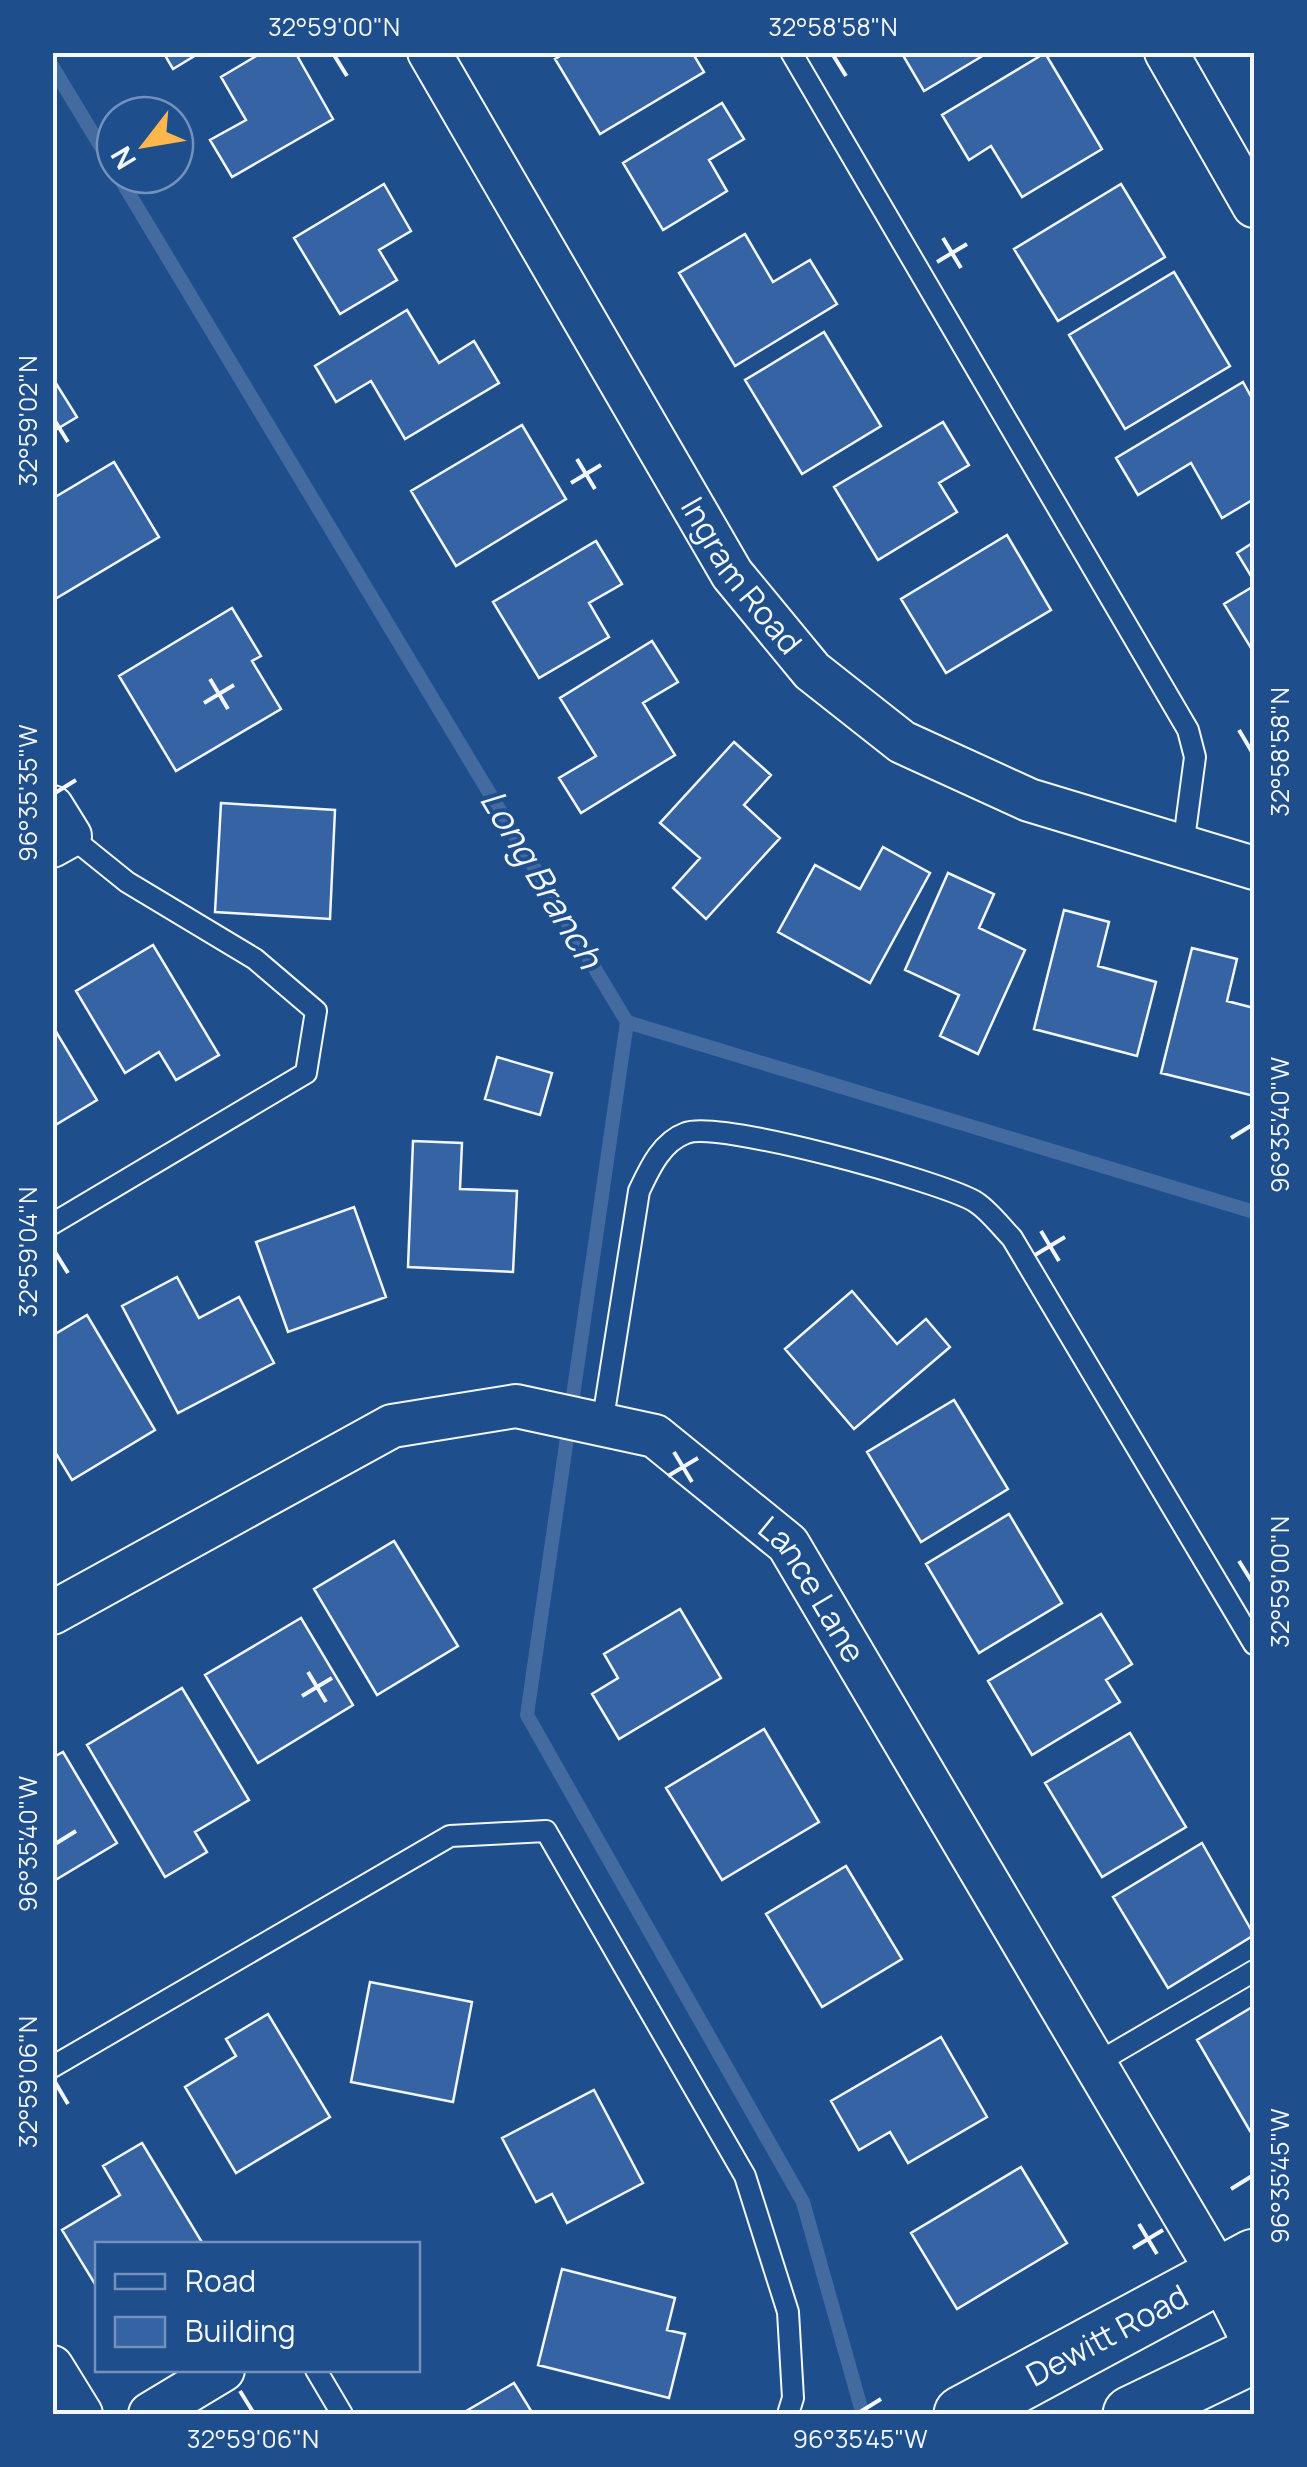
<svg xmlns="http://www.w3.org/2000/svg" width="1307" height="2467" font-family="Manrope,sans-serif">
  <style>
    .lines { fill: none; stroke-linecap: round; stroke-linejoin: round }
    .stream { stroke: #446ba0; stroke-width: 14 }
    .building { fill: #3563a3; stroke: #f2f6ff; stroke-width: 2.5 }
    .lane-casing { stroke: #f2f6ff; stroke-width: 24 }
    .street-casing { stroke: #f2f6ff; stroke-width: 46 }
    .secondary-casing { stroke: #f2f6ff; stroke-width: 59 }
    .lane { stroke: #1f4e8c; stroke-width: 20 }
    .street { stroke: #1f4e8c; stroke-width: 42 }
    .secondary { stroke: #1f4e8c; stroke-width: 55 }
    .ticks { fill: none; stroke: #f2f6ff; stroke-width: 4 }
    .labels { text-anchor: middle; stroke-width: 8; stroke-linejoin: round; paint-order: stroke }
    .street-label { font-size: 32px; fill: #f2f6ff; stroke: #1f4e8c }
    .water-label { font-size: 35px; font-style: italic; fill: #f2f6ff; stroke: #1f4e8c }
    .neatline { fill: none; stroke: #f2f6ff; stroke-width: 4 }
    .ticks-label { font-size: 25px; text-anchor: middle; fill: #f2f6ff }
  </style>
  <rect width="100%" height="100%" fill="#1f4e8c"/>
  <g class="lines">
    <!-- stream -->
    <path class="stream" d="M 52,66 L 115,170
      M 118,175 L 627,1022 L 1254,1212
      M 627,1022 L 527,1715 L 803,2202 L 861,2408"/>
  </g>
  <!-- building -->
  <path class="building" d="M 163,52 L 201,52 L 173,69 Z
    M 263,52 L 295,52 L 333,119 L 232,177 L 210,140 L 246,120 L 221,77 Z
    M 567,52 L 692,52 L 704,72 L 600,134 L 555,59 Z
    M 901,52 L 989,52 L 924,91 Z
    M 1045,53 L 1102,149 L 1022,197 L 991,146 L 969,160 L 942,115 Z
    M 722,103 L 744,139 L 709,160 L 727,191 L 663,230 L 623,163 Z
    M 384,184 L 411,231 L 379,250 L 397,280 L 340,314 L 294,238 Z
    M 1121,184 L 1165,257 L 1058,321 L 1014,249 Z
    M 745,234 L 773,282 L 810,260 L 837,304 L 735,366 L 679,273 Z
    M 1174,272 L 1230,366 L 1125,429 L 1069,335 Z
    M 407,310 L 439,363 L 474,341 L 499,383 L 405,439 L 371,381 L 336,402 L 315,366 Z
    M 824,332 L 881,426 L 802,474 L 745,380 Z
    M 52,377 L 77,417 L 52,432 Z
    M 1243,382 L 1254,402 L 1254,499 L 1222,518 L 1191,463 L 1138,495 L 1116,458 Z
    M 943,422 L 969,465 L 939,483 L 957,512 L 878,560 L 834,487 Z
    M 522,425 L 566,499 L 456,566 L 411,491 Z
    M 114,462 L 159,537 L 55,599 L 52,499 Z
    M 1007,535 L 1051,610 L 946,673 L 901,599 Z
    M 596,541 L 622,584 L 589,603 L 609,637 L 539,678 L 493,602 Z
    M 1254,542 L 1254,581 L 1237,553 Z
    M 1254,586 L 1254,646 L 1251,648 L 1224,604 Z
    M 232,608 L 261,656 L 252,661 L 281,709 L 176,771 L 119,676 Z
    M 652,641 L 678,682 L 643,703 L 675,755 L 581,813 L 559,778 L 596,756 L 560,698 Z
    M 734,742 L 771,775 L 744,805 L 780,838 L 706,919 L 673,888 L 700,858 L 660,823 Z
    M 221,803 L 335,810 L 330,919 L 215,912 Z
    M 883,847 L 930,873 L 870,983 L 778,932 L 815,865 L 860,889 Z
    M 948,873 L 994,894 L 979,928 L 1025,950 L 978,1054 L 940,1036 L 959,995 L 905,970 Z
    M 1064,910 L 1109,922 L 1098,966 L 1156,982 L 1137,1056 L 1034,1029 Z
    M 153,945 L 219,1055 L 176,1080 L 159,1052 L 125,1073 L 76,991 Z
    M 1192,948 L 1237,959 L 1227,1001 L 1254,1008 L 1254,1096 L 1161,1073 Z
    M 52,1025 L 97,1100 L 52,1127 Z
    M 497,1057 L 552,1073 L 540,1115 L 485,1099 Z
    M 413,1141 L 462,1143 L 460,1189 L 517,1191 L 513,1272 L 408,1267 Z
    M 354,1207 L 386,1297 L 288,1332 L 256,1242 Z
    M 177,1277 L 199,1318 L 239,1297 L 274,1363 L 178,1413 L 122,1306 Z
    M 852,1291 L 897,1344 L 926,1319 L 950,1347 L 854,1429 L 785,1349 Z
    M 87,1315 L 155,1430 L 72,1480 L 52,1447 L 52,1336 Z
    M 954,1400 L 1008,1489 L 921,1542 L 867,1452 Z
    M 1009,1514 L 1062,1603 L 979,1653 L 926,1564 Z
    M 394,1541 L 458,1646 L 377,1695 L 314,1589 Z
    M 680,1609 L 721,1678 L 619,1739 L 592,1694 L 618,1678 L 604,1654 Z
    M 1101,1614 L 1132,1664 L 1106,1680 L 1120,1702 L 1032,1755 L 988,1681 Z
    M 301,1618 L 353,1705 L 258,1763 L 205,1675 Z
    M 182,1688 L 249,1800 L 195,1832 L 207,1852 L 165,1877 L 87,1745 Z
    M 764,1729 L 819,1822 L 722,1880 L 666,1788 Z
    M 1130,1733 L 1186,1827 L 1102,1877 L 1045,1783 Z
    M 63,1752 L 117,1843 L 52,1882 L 52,1758 Z
    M 1202,1843 L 1254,1935 L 1168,1988 L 1113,1897 Z
    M 846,1866 L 902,1959 L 822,2007 L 766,1914 Z
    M 370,1982 L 472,2002 L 453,2102 L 351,2082 Z
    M 1254,2006 L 1254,2129 L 1250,2131 L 1197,2040 Z
    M 268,2014 L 330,2117 L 236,2173 L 185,2087 L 236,2056 L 226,2039 Z
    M 941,2037 L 987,2117 L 908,2163 L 890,2132 L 859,2150 L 831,2101 Z
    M 594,2090 L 643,2183 L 567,2223 L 552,2194 L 536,2202 L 502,2138 Z
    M 142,2143 L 203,2244 L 98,2244 L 98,2289 L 62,2230 L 120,2195 L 103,2166 Z
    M 1021,2167 L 1067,2243 L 957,2309 L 911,2233 Z
    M 562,2269 L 675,2298 L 667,2330 L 685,2334 L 669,2398 L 538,2365 Z
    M 514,2383 L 533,2414 L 461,2414 Z"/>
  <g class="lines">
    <!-- lane casing -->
    <g class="lane-casing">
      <path id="lane" d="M 791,52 L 1188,730 L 1195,757 L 1183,847
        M 52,1224 L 306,1073 L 316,1011 L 255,959 L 127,882 L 70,836
        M 602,1425 L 639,1191 C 649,1170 661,1142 686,1133 C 719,1120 939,1181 974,1201 C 988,1209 1001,1227 1012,1238 L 1254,1644
        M 1095,2064 L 1254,1971
        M 52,2067 L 450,1836 L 546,1831 L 745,2176 L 788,2312 L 793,2398 L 788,2414
        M 316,2370 L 342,2414"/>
    </g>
    <!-- street casing -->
    <g class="street-casing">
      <g id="street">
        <path id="s1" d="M 429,52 L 732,574 L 812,671 L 902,742 L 1029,800 L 1254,868"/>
        <path d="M 1166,52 L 1254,206"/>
        <path d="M 52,807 L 70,836 L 52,846"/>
        <path id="s2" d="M 52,1613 L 392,1426 L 516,1406 L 655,1436 L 788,1544 L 1219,2274 L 1254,2343"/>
        <path d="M 52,2367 L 81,2414"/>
        <path d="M 150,2414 L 223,2370"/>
      </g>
    </g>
    <!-- secondary casing -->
    <g class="secondary-casing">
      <g id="secondary">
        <path id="s3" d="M 962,2414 L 1254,2257"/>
        <path d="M 1131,2414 L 1254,2355"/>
      </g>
    </g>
    <!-- lane -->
    <use href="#lane" class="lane"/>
    <!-- street -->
    <use href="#street" class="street"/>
    <!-- secondary -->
    <use href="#secondary" class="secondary"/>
  </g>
  <!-- ticks -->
  <path class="ticks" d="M 334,55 L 347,76M 833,55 L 846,76M 943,238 L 961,268M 937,262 L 967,244M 55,421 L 68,442M 577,459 L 595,489M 571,483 L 601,465M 210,679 L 228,709M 204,703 L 234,685M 1239,730 L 1252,752M 55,793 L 76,780M 1231,1138 L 1252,1125M 1041,1231 L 1059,1261M 55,1252 L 68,1273M 1035,1255 L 1065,1237M 674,1452 L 692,1482M 668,1476 L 698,1458M 1239,1561 L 1252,1582M 308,1672 L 326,1702M 302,1696 L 332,1678M 55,1844 L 76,1831M 55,2082 L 68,2104M 1231,2189 L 1252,2176M 1139,2224 L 1157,2254M 1133,2248 L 1163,2230M 240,2391 L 253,2412M 860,2412 L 881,2399"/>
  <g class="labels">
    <!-- street labels -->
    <g class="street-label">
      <text dy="11" stroke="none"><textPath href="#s1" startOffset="610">Ingram Road</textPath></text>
      <text dy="11" stroke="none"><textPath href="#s2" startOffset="878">Lance Lane</textPath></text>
      <text dy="11" stroke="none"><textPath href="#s3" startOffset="165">Dewitt Road</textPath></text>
    </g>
    <!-- water labels -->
    <g class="water-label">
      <text transform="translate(541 879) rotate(59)" y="12">Long Branch</text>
    </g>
  </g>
  <!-- border -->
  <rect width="1307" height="2467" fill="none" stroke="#1f4e8c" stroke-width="110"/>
  <!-- legend -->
  <rect x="95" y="2242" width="325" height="130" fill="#1f4e8c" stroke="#7391ba" stroke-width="2.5"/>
  <rect x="115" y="2274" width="50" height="15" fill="#1f4e8c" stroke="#7391ba" stroke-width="2.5"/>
  <text x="185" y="2292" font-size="30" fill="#f2f6ff">Road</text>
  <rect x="115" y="2317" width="50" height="30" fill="#3563a3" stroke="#7391ba" stroke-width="2.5"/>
  <text x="185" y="2342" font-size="30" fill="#f2f6ff">Building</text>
  <!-- north arrow -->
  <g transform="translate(145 145) rotate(239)"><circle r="48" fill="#1f4e8c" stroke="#7391ba" stroke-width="2.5"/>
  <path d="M0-8L18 38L0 25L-18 38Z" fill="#ffb74d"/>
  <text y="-15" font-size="28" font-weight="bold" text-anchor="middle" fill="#f2f6ff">N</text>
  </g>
  <rect x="55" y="55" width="1197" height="2357" class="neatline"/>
  <g class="ticks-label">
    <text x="334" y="36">32°59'00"N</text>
    <text x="833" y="36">32°58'58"N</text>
    <text transform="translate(28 421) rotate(-90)" y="9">32°59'02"N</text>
    <text transform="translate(1280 752) rotate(-90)" y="9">32°58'58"N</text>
    <text transform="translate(28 793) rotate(-90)" y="9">96°35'35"W</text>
    <text transform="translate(1280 1125) rotate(-90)" y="9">96°35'40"W</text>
    <text transform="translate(28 1252) rotate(-90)" y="9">32°59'04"N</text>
    <text transform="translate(1280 1582) rotate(-90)" y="9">32°59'00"N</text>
    <text transform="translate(28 1844) rotate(-90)" y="9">96°35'40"W</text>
    <text transform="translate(28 2082) rotate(-90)" y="9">32°59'06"N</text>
    <text transform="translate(1280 2176) rotate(-90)" y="9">96°35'45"W</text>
    <text x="253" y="2448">32°59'06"N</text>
    <text x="860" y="2448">96°35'45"W</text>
  </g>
</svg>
